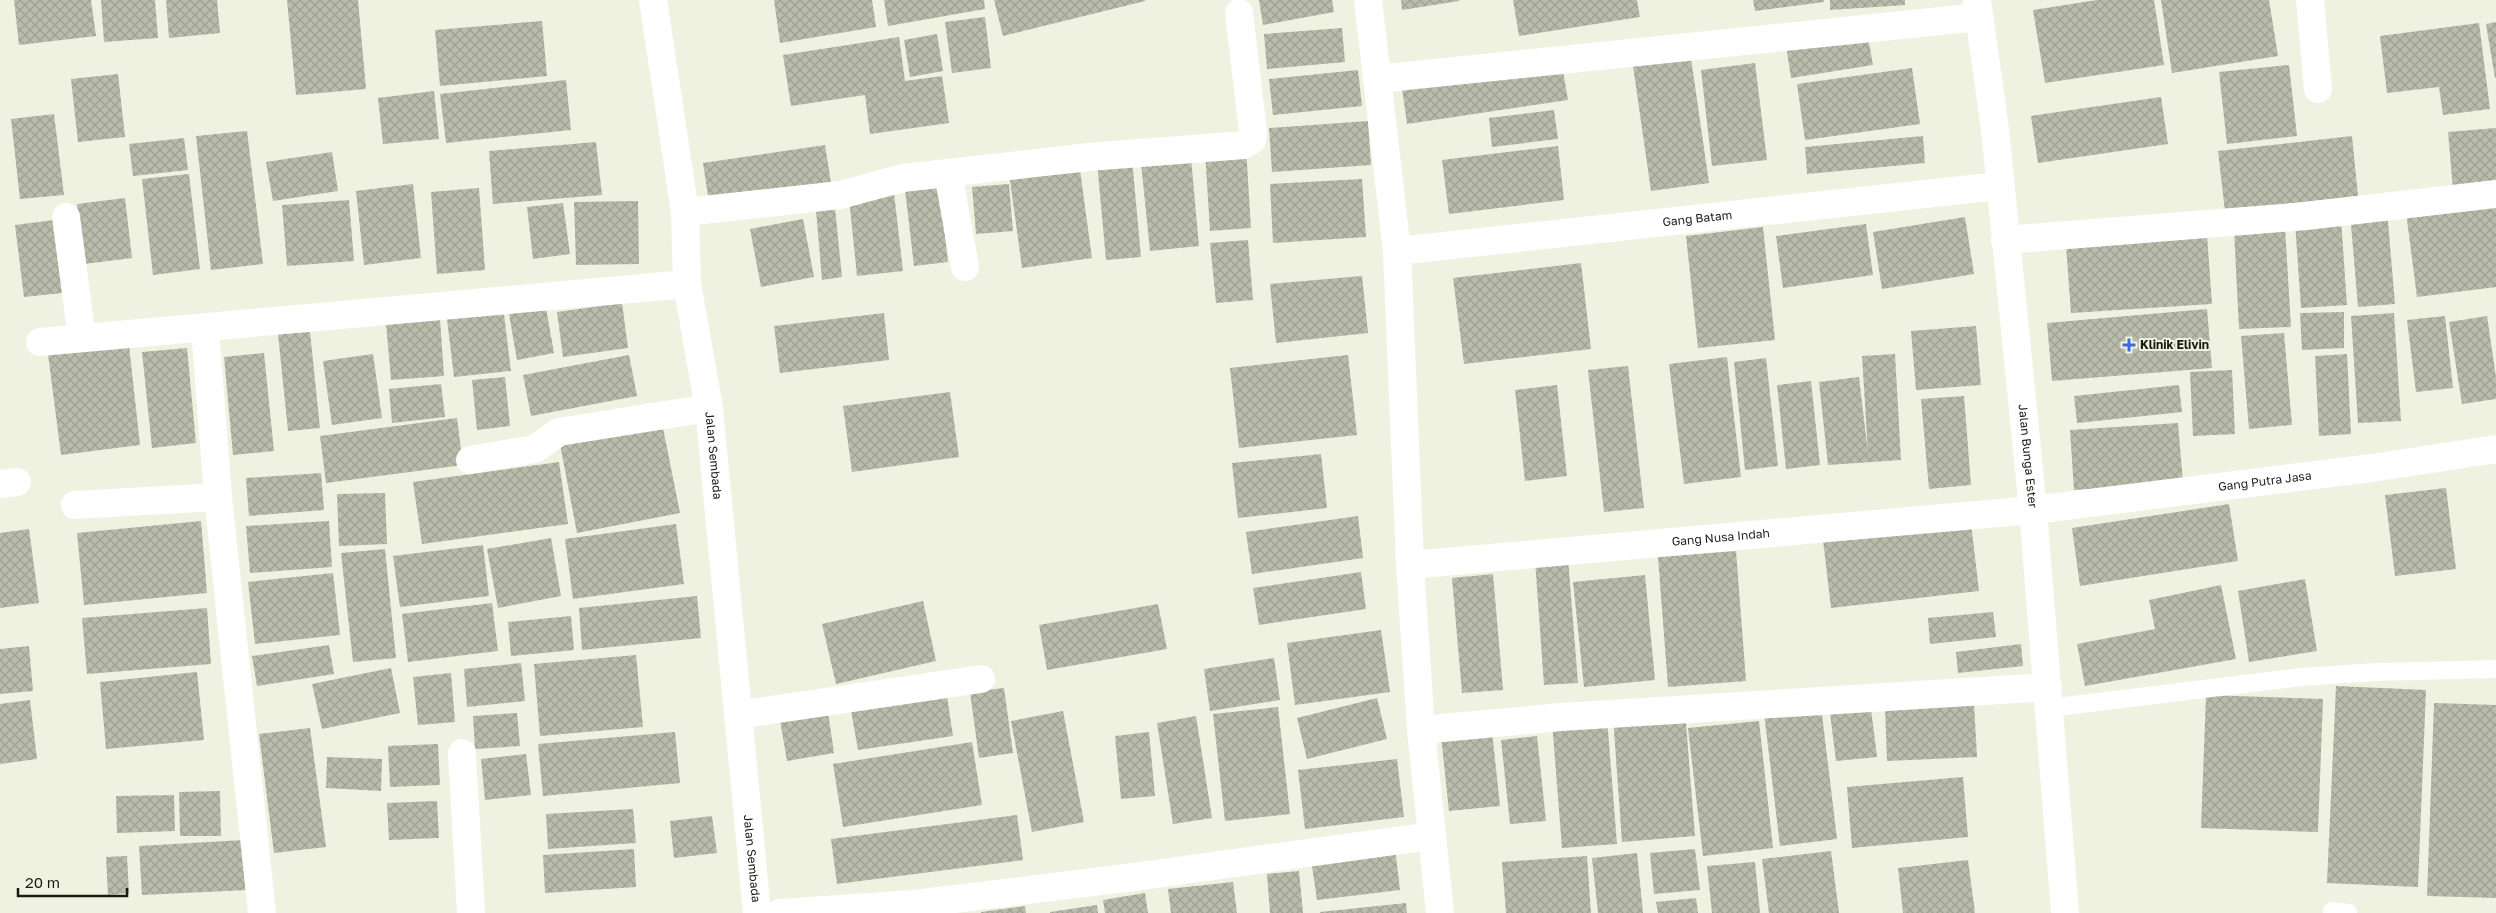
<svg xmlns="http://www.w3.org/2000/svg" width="2496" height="913" font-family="'Golos Text',sans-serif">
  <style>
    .building { fill: url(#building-cross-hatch) }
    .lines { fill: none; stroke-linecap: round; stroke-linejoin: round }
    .lane { stroke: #fff; stroke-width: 18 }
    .street { stroke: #fff; stroke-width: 28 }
    .secondary { stroke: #fff; stroke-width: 28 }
    .poi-dot { fill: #3f68d9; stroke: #eff2e0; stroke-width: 2 }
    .labels { text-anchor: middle; stroke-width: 4; stroke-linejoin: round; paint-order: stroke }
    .street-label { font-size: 12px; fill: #1a1b15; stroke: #eff2e0 }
    .poi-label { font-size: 12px; font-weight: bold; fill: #1a1b15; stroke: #eff2e0; text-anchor: start }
  </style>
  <defs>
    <pattern id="building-cross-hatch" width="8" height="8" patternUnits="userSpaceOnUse" patternTransform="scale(1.25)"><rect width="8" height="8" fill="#b9bcab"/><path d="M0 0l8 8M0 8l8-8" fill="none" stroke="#9ea192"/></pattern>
  </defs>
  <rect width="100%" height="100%" fill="#eff2e0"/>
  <!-- building -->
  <path class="building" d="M 14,0 L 91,0 L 96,36 L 19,45 Z
    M 101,0 L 155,0 L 158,38 L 104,42 Z
    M 166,0 L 217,0 L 220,33 L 169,38 Z
    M 287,0 L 358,0 L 366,89 L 296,95 Z
    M 774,0 L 872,0 L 876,27 L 780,43 Z
    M 884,0 L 984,0 L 985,9 L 888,26 Z
    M 994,0 L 1145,0 L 1145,1 L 1003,36 Z
    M 1259,0 L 1332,0 L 1334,12 L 1263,25 Z
    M 1401,0 L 1459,0 L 1459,1 L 1402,10 Z
    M 1513,0 L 1637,0 L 1640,17 L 1519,36 Z
    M 1753,0 L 1824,0 L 1824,2 L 1755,11 Z
    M 1830,0 L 1905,0 L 1905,5 L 1830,10 Z
    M 2097,0 L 2154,0 L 2164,65 L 2045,83 L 2033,10 Z
    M 2161,0 L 2269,0 L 2278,56 L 2172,73 Z
    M 985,17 L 991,68 L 952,73 L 945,22 Z
    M 542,21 L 547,76 L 440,86 L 435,30 Z
    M 2496,22 L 2496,78 L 2495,78 L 2486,24 Z
    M 2479,23 L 2490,109 L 2443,115 L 2439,87 L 2387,93 L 2380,36 Z
    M 1342,28 L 1345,62 L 1267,69 L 1264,34 Z
    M 1867,32 L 1873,65 L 1791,78 L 1786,45 Z
    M 937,34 L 943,71 L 910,77 L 904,40 Z
    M 899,37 L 905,81 L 942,76 L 949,123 L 870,134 L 865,95 L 791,106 L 783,55 Z
    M 1691,58 L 1709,183 L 1651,191 L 1633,66 Z
    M 1755,63 L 1767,160 L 1712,166 L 1701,70 Z
    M 1562,65 L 1568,100 L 1407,124 L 1402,88 Z
    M 2289,65 L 2297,136 L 2227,144 L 2219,72 Z
    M 1912,68 L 1920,124 L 1805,140 L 1797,84 Z
    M 1358,70 L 1362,106 L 1273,115 L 1269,79 Z
    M 118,74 L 125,137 L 78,142 L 71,79 Z
    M 566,80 L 571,130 L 446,143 L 440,94 Z
    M 434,91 L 439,139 L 383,144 L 378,98 Z
    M 2161,97 L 2168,144 L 2038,163 L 2031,116 Z
    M 1554,110 L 1558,139 L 1492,147 L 1489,118 Z
    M 54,114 L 64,195 L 20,199 L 11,119 Z
    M 1368,121 L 1371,165 L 1272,172 L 1269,128 Z
    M 2496,128 L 2496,185 L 2453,189 L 2448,132 Z
    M 247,131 L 263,264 L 211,270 L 196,136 Z
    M 1923,136 L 1925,163 L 1807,174 L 1805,147 Z
    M 2352,136 L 2358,196 L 2225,211 L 2218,151 Z
    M 184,138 L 188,170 L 133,176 L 129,144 Z
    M 596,142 L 602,195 L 493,204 L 489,151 Z
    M 825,145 L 831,183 L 709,202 L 703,163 Z
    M 1558,146 L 1564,200 L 1449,214 L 1442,160 Z
    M 1246,148 L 1251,228 L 1210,231 L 1205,151 Z
    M 332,152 L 338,191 L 273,201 L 266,162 Z
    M 1191,158 L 1199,246 L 1150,251 L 1141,163 Z
    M 1132,159 L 1141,257 L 1106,260 L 1097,162 Z
    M 1080,170 L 1092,258 L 1022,268 L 1010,180 Z
    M 189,174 L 200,269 L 153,275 L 142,179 Z
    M 938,177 L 948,262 L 914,266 L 904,181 Z
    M 1362,179 L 1366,237 L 1273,243 L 1270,184 Z
    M 413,184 L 421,258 L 364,265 L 356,191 Z
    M 1009,184 L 1013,231 L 976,234 L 972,187 Z
    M 479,188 L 485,270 L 437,274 L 431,192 Z
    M 894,193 L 903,271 L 857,276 L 849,198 Z
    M 125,198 L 132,258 L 84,264 L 77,204 Z
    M 349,200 L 354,261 L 287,266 L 282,205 Z
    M 638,201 L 639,264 L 576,265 L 574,202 Z
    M 2496,201 L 2496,287 L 2417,297 L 2406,212 Z
    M 563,203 L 570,254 L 533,259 L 527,207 Z
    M 835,208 L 842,277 L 822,280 L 816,210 Z
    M 2387,210 L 2395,304 L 2358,307 L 2350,213 Z
    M 1965,217 L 1974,274 L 1882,289 L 1873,232 Z
    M 803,219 L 814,277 L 761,287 L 750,229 Z
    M 2341,219 L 2347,305 L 2301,308 L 2295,222 Z
    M 54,220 L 62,293 L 24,297 L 15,225 Z
    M 1866,224 L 1873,275 L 1783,288 L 1776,236 Z
    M 1763,227 L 1775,340 L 1698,348 L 1686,236 Z
    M 2285,227 L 2291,327 L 2239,329 L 2234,230 Z
    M 2207,235 L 2212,304 L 2071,313 L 2066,245 Z
    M 1248,240 L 1253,300 L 1216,303 L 1210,243 Z
    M 1581,263 L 1591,349 L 1464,364 L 1453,278 Z
    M 1362,276 L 1368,333 L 1276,343 L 1270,284 Z
    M 622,303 L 628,348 L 563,357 L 557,312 Z
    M 503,306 L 511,371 L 454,377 L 446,311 Z
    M 546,308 L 554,353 L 517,360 L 509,314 Z
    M 2207,309 L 2212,368 L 2052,381 L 2047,323 Z
    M 2344,312 L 2344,348 L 2302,350 L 2300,313 Z
    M 884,313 L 889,360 L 780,373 L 774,326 Z
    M 2394,313 L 2401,421 L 2358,423 L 2351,316 Z
    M 2445,316 L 2453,388 L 2416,392 L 2407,320 Z
    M 2487,316 L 2496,377 L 2496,399 L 2462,404 L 2449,322 Z
    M 440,319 L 444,376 L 391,380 L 386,323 Z
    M 1976,326 L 1981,385 L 1916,390 L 1911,331 Z
    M 310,332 L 320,428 L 288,431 L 278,334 Z
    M 2284,333 L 2292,425 L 2249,429 L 2241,336 Z
    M 129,345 L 140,445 L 61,455 L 48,354 Z
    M 187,348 L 196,443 L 152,448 L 142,352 Z
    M 264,353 L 274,451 L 233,455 L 224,357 Z
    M 373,354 L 382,418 L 332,425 L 323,361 Z
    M 1895,354 L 1901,460 L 1828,465 L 1819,382 L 1859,377 L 1868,453 L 1862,356 Z
    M 2347,354 L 2351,434 L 2319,436 L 2315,356 Z
    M 629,355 L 637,396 L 531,416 L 523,375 Z
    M 1348,355 L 1357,435 L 1239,448 L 1230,368 Z
    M 1727,357 L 1741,477 L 1684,484 L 1669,364 Z
    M 1766,358 L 1778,466 L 1745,470 L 1734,362 Z
    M 1628,366 L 1644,508 L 1604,512 L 1588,370 Z
    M 2232,370 L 2235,434 L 2193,436 L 2190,372 Z
    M 505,377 L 510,426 L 477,430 L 472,380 Z
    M 1811,381 L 1820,465 L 1786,469 L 1777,385 Z
    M 441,384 L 445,417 L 392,423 L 389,389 Z
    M 1557,385 L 1567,476 L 1525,481 L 1515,390 Z
    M 2179,385 L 2182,412 L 2077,423 L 2074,396 Z
    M 950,392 L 959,457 L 852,472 L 843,406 Z
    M 1964,396 L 1971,485 L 1929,489 L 1921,399 Z
    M 457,418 L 463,465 L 326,483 L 320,436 Z
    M 662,423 L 680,513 L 577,533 L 560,444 Z
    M 2178,423 L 2183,483 L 2074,490 L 2070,430 Z
    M 1321,454 L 1327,508 L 1238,518 L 1232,463 Z
    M 559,462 L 568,524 L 422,544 L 413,482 Z
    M 321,473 L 324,510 L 249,516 L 246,478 Z
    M 2446,488 L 2456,569 L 2395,576 L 2385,495 Z
    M 385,493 L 387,544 L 339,546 L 337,494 Z
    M 2229,504 L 2238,561 L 2080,586 L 2072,528 Z
    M 1358,516 L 1363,558 L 1252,574 L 1246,532 Z
    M 201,521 L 207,593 L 84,605 L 77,533 Z
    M 329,521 L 332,567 L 250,573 L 246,526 Z
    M 1971,523 L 1979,591 L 1831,608 L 1823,540 Z
    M 676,524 L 684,584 L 573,599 L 565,539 Z
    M 29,529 L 39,603 L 0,608 L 0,533 Z
    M 551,538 L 561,596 L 498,608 L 487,549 Z
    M 483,545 L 489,596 L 400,607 L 393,556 Z
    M 385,549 L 396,658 L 353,662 L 341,553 Z
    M 1736,551 L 1746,681 L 1668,687 L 1658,557 Z
    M 1568,558 L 1578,683 L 1544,685 L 1535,560 Z
    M 1361,572 L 1366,609 L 1259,625 L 1253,588 Z
    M 333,573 L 340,635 L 255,644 L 248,582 Z
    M 1493,574 L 1503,690 L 1462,693 L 1452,578 Z
    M 1645,575 L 1655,680 L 1584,687 L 1573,582 Z
    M 2305,579 L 2317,651 L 2249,662 L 2238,591 Z
    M 2221,585 L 2236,659 L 2085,686 L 2077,644 L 2155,629 L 2149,600 Z
    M 697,596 L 701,638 L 582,650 L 579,608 Z
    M 923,601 L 936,661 L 836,684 L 822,624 Z
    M 492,603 L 498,651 L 408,662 L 402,614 Z
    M 1158,604 L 1167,649 L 1047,670 L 1039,625 Z
    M 207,608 L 211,664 L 87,674 L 82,618 Z
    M 1993,612 L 1996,637 L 1930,644 L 1928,618 Z
    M 571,616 L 574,650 L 511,656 L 508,622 Z
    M 1381,630 L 1390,692 L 1295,705 L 1287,643 Z
    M 2021,644 L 2023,666 L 1958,673 L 1956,652 Z
    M 329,645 L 334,674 L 257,686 L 252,656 Z
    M 29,646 L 33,691 L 0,694 L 0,649 Z
    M 636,655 L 643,727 L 540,736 L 534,664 Z
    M 1274,658 L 1280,700 L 1210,711 L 1204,669 Z
    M 521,663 L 525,701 L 467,707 L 464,669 Z
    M 391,668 L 400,713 L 322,729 L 312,684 Z
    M 197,672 L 204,740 L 106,749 L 100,682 Z
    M 451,673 L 455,722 L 418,725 L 413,677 Z
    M 2336,686 L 2426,690 L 2418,887 L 2327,883 Z
    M 1004,688 L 1013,753 L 979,758 L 970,692 Z
    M 946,690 L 953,736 L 858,750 L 850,705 Z
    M 2206,695 L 2323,699 L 2318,832 L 2201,828 Z
    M 1377,698 L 1387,739 L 1307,759 L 1297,718 Z
    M 30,700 L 37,759 L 0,764 L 0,704 Z
    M 1974,703 L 1977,757 L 1887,761 L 1885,707 Z
    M 2434,703 L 2496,705 L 2496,898 L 2427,896 Z
    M 1821,706 L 1837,839 L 1780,846 L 1764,713 Z
    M 1278,707 L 1290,814 L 1225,821 L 1213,714 Z
    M 1871,709 L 1877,757 L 1836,761 L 1830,713 Z
    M 1063,711 L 1084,822 L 1032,832 L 1011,721 Z
    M 1685,711 L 1695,836 L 1622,842 L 1613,717 Z
    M 828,712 L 834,753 L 787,761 L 780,720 Z
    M 517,713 L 520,746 L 475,749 L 473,716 Z
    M 1196,716 L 1212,818 L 1173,824 L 1157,723 Z
    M 1607,718 L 1617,844 L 1562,848 L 1552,722 Z
    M 1759,721 L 1773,848 L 1703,856 L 1688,728 Z
    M 310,728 L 326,847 L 274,853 L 259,734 Z
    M 1492,731 L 1500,806 L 1449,811 L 1441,736 Z
    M 675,732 L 680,783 L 543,796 L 538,744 Z
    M 1149,732 L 1155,796 L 1121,799 L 1115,736 Z
    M 1537,736 L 1546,821 L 1510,824 L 1501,740 Z
    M 972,742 L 982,805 L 843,827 L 833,764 Z
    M 438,744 L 440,785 L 390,787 L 388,746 Z
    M 526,754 L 531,795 L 485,800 L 481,759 Z
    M 327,757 L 382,759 L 381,791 L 326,788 Z
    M 1397,759 L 1404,817 L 1305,829 L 1298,770 Z
    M 1963,777 L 1968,837 L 1852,848 L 1847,787 Z
    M 220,791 L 221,836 L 180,836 L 179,792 Z
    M 174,795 L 175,831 L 117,833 L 116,796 Z
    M 437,801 L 439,838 L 389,840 L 387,803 Z
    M 633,809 L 636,843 L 548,849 L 546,814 Z
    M 1017,815 L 1023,860 L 837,884 L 831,839 Z
    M 712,816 L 717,853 L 674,858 L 670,821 Z
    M 244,840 L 247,890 L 142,895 L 139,846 Z
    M 1395,848 L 1400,890 L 1317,900 L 1311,859 Z
    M 634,849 L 636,887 L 545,893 L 543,855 Z
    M 1695,849 L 1700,890 L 1654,894 L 1650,853 Z
    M 1831,851 L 1839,913 L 1769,913 L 1762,859 Z
    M 1637,853 L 1643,913 L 1598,913 L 1592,858 Z
    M 127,856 L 129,893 L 108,895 L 106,857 Z
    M 1587,856 L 1591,913 L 1506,913 L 1502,862 Z
    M 1968,860 L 1975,913 L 1903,913 L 1898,868 Z
    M 1755,862 L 1760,913 L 1712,913 L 1707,866 Z
    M 1299,871 L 1303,913 L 1270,913 L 1267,874 Z
    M 1233,882 L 1237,913 L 1171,913 L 1168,889 Z
    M 1145,893 L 1148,913 L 1105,913 L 1103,900 Z
    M 1696,898 L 1698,913 L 1658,913 L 1656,902 Z
    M 1406,903 L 1407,913 L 1320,913 L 1320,912 Z
    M 1097,905 L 1098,913 L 1050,913 L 1050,912 Z
    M 1025,906 L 1026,913 L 981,913 L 981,912 Z"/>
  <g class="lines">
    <!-- lane -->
    <path class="lane" d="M 2049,708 L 2301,677 L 2377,672 L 2496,669
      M 2332,911 L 2348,913"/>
    <!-- street -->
    <g class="street">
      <path d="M 1368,0 L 1397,251 L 1410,565 L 1421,730 L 1440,913"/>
      <path id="s1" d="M 1977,0 L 1995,129 L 2033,510 L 2065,913"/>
      <path d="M 2310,0 L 2318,89"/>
      <path d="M 1377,79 L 1979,17"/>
      <path d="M 948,173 L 965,267"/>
      <path d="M 685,212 L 840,195 L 903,178 L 1089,157 L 1244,145 L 1252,140 L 1253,132 L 1239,13"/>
      <path d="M 66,217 L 82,338"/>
      <path d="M 2005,240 L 2306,216 L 2496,194"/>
      <path id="s2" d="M 1397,251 L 1999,186"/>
      <path d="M 205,329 L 218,497 L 262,913"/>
      <path d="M 40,342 L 687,284"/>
      <path d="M 470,460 L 535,449 L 559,432 L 709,408"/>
      <path d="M 0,484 L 17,482"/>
      <path d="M 75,505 L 218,497"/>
      <path id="s3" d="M 1410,565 L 2033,510 L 2372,468 L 2496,449"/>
      <path d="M 738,715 L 981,679"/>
      <path d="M 1421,730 L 1561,717 L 2048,687"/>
      <path d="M 462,753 L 471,913"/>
      <path d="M 780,913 L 914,904 L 1134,877 L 1431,836"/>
    </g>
    <!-- secondary -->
    <path class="secondary" id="s4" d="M 653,0 L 685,212 L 687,284 L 709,408 L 757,913"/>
  </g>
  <!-- markers -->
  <path class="poi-dot" d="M2126.5 337.5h5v5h5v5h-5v5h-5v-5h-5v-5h5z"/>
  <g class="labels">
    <!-- street labels -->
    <g class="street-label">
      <text dy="4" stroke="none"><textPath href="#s2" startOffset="302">Gang Batam</textPath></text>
      <text dy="4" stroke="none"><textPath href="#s4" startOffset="460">Jalan Sembada</textPath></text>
      <text dy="4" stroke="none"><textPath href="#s1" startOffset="459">Jalan Bunga Ester</textPath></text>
      <text dy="4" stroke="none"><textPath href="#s3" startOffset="859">Gang Putra Jasa</textPath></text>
      <text dy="4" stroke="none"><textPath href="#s3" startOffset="312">Gang Nusa Indah</textPath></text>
      <text dy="4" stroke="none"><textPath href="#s4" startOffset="865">Jalan Sembada</textPath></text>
    </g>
    <!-- poi labels -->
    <g class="poi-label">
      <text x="2140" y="349">Klinik Elivin</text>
    </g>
  </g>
  <!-- scale -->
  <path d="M18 888v8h109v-8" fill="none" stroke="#1a1b15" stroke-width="2.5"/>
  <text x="25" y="888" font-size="15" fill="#1a1b15" stroke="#eff2e0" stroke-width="4" paint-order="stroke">20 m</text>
</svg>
